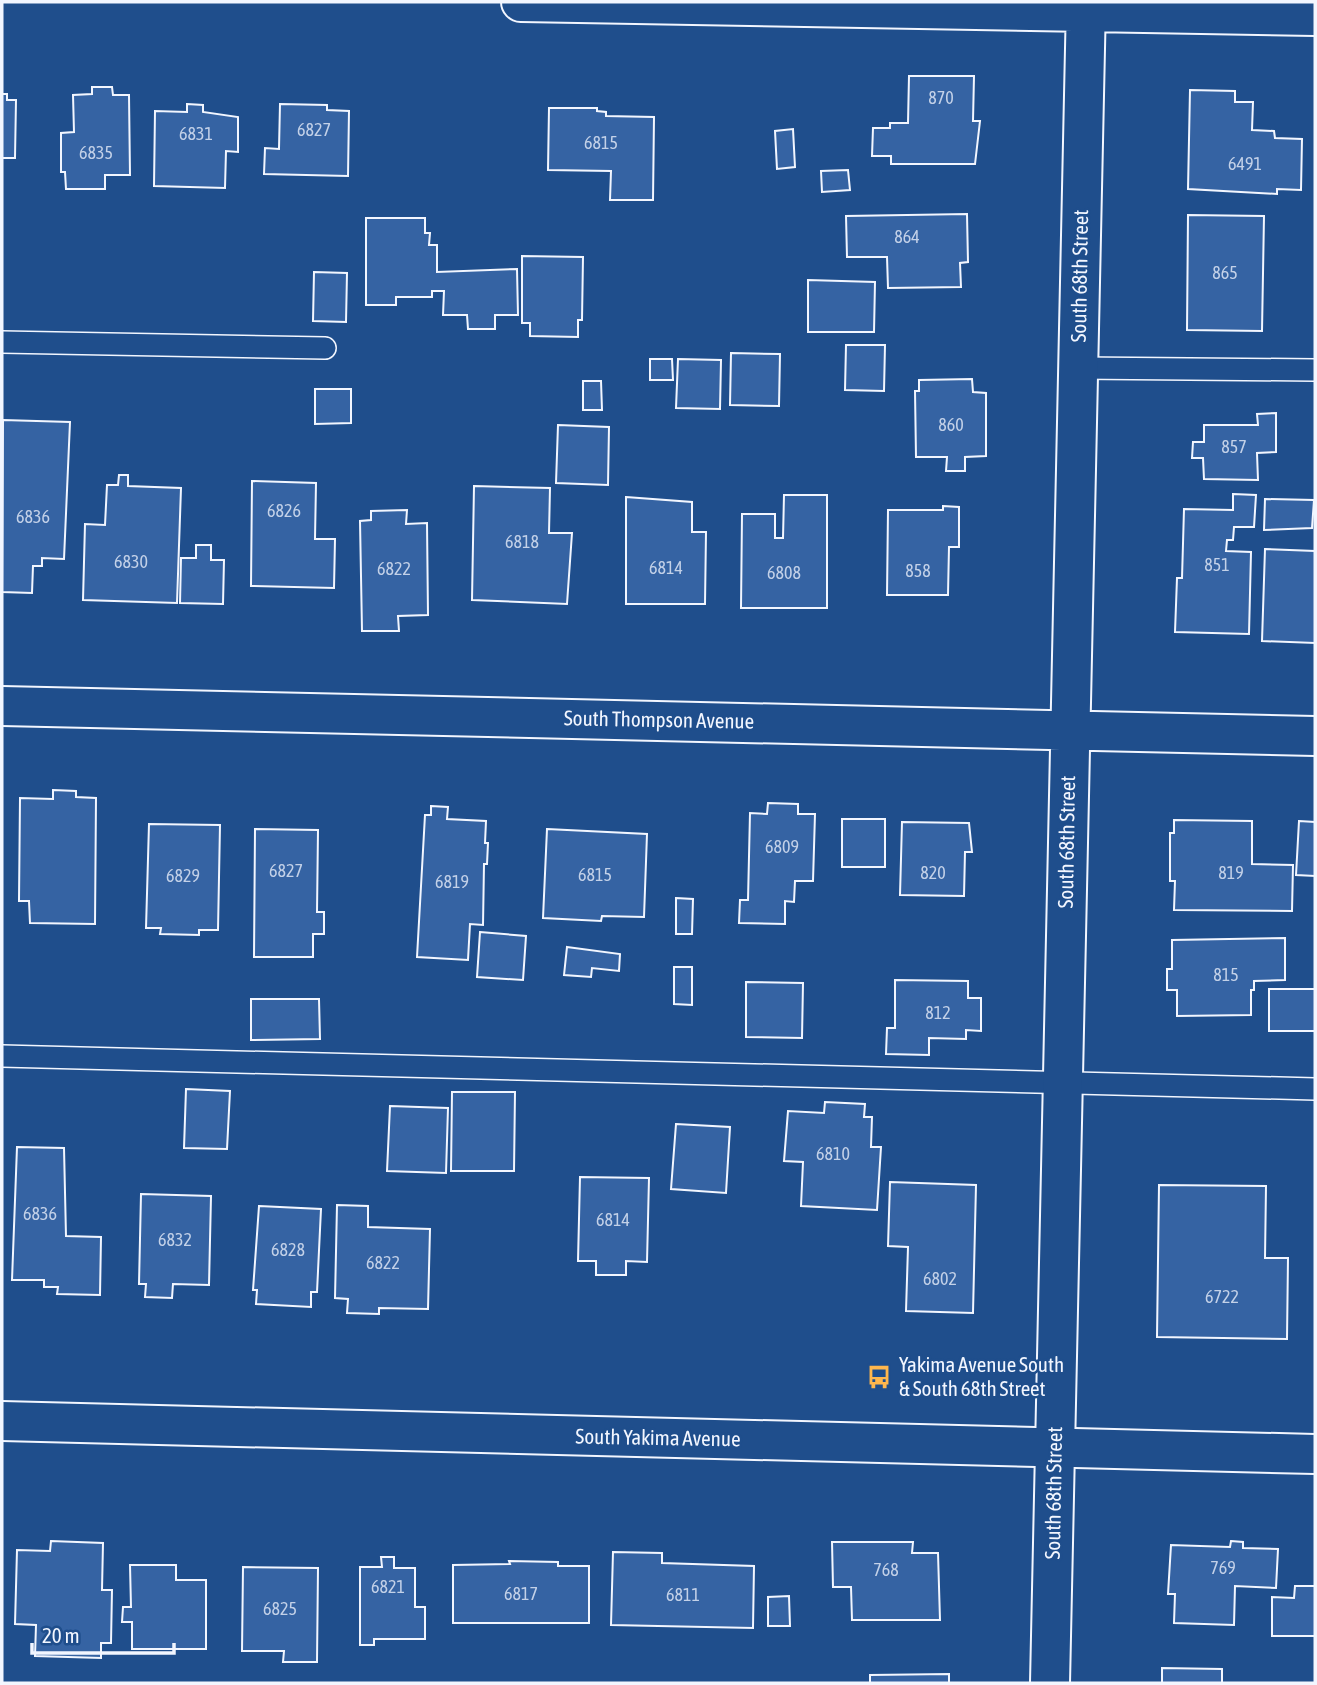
<svg xmlns="http://www.w3.org/2000/svg" width="1317" height="1685" font-family="'Asap Condensed',sans-serif">
  <style>
    .building { fill: #3563a3; stroke: #f2f6ff; stroke-width: 2 }
    .lines { fill: none; stroke-linecap: round; stroke-linejoin: round }
    .lane-casing { stroke: #f2f6ff; stroke-width: 24 }
    .street-casing { stroke: #f2f6ff; stroke-width: 42 }
    .secondary-casing { stroke: #f2f6ff; stroke-width: 42 }
    .lane { stroke: #1f4e8c; stroke-width: 21 }
    .street { stroke: #1f4e8c; stroke-width: 38 }
    .secondary { stroke: #1f4e8c; stroke-width: 38 }
    .labels { text-anchor: middle; stroke-width: 5; stroke-linejoin: round; paint-order: stroke }
    .number-label { font-size: 18px; fill: #c3d1e8 }
    .street-label { font-size: 21px; fill: #f2f6ff; stroke: #1f4e8c }
    .poi-label { font-size: 21px; fill: #f2f6ff; stroke: #1f4e8c; text-anchor: start }
  </style>
  <rect width="100%" height="100%" fill="#1f4e8c"/>
  <!-- building -->
  <path class="building" d="M 909,76 L 974,76 L 973,121 L 980,121 L 975,164 L 891,164 L 891,156 L 872,156 L 873,128 L 890,128 L 890,123 L 908,123 Z
    M 92,87 L 112,87 L 113,95 L 129,95 L 130,175 L 105,175 L 105,189 L 66,189 L 65,172 L 61,172 L 61,133 L 74,132 L 73,95 L 92,94 Z
    M 1190,90 L 1235,91 L 1235,102 L 1253,102 L 1252,130 L 1274,131 L 1275,138 L 1302,139 L 1301,190 L 1277,189 L 1277,194 L 1188,189 Z
    M 2,94 L 7,94 L 7,100 L 16,100 L 15,158 L 2,158 Z
    M 187,104 L 203,105 L 203,112 L 238,117 L 238,152 L 226,151 L 225,188 L 154,186 L 155,111 L 187,112 Z
    M 280,104 L 327,105 L 327,110 L 349,111 L 348,176 L 264,174 L 265,148 L 279,149 Z
    M 549,108 L 597,108 L 597,111 L 606,112 L 606,116 L 654,117 L 653,200 L 610,200 L 611,171 L 548,170 Z
    M 793,129 L 795,167 L 777,169 L 775,131 Z
    M 848,170 L 850,190 L 822,192 L 821,171 Z
    M 967,214 L 968,262 L 960,263 L 961,287 L 888,288 L 887,257 L 847,257 L 846,216 Z
    M 1188,215 L 1264,216 L 1262,331 L 1187,330 Z
    M 366,218 L 425,218 L 425,233 L 430,233 L 429,245 L 437,245 L 437,272 L 517,269 L 518,315 L 495,315 L 495,329 L 468,329 L 467,315 L 443,315 L 444,291 L 432,291 L 432,297 L 396,297 L 396,305 L 366,305 Z
    M 522,256 L 583,257 L 582,320 L 578,320 L 578,337 L 530,336 L 530,323 L 522,323 Z
    M 314,272 L 347,273 L 346,322 L 313,321 Z
    M 808,280 L 875,282 L 874,332 L 808,332 Z
    M 846,345 L 885,345 L 884,391 L 845,390 Z
    M 731,353 L 780,354 L 779,406 L 730,405 Z
    M 650,359 L 672,359 L 673,380 L 650,380 Z
    M 678,359 L 721,360 L 720,409 L 676,408 Z
    M 972,379 L 973,392 L 986,393 L 986,456 L 965,457 L 965,471 L 946,471 L 947,457 L 916,457 L 915,391 L 919,391 L 919,380 Z
    M 583,381 L 601,381 L 602,410 L 583,410 Z
    M 315,389 L 351,389 L 351,423 L 315,424 Z
    M 1276,413 L 1276,452 L 1257,453 L 1258,480 L 1204,479 L 1203,458 L 1192,458 L 1193,442 L 1204,442 L 1204,425 L 1258,425 L 1257,414 Z
    M 3,420 L 70,422 L 64,559 L 42,558 L 42,566 L 33,566 L 32,593 L 2,592 Z
    M 558,425 L 609,427 L 608,485 L 556,483 Z
    M 119,475 L 128,475 L 128,486 L 181,488 L 177,603 L 83,600 L 85,524 L 105,525 L 107,485 L 118,485 Z
    M 252,481 L 316,483 L 315,539 L 335,539 L 334,588 L 251,586 Z
    M 474,486 L 550,488 L 549,533 L 572,533 L 567,604 L 472,600 Z
    M 1233,494 L 1256,495 L 1254,527 L 1234,527 L 1233,540 L 1227,540 L 1226,551 L 1251,552 L 1249,634 L 1175,632 L 1177,578 L 1182,578 L 1184,509 L 1233,510 Z
    M 784,495 L 827,495 L 827,608 L 741,608 L 742,514 L 775,514 L 775,538 L 783,538 Z
    M 626,497 L 692,502 L 692,532 L 706,532 L 705,604 L 626,604 Z
    M 1265,499 L 1314,500 L 1312,528 L 1264,530 Z
    M 943,506 L 959,507 L 959,547 L 949,547 L 948,595 L 887,595 L 888,510 L 943,510 Z
    M 407,510 L 406,524 L 427,523 L 428,615 L 398,616 L 399,631 L 362,631 L 360,521 L 371,520 L 371,511 Z
    M 196,545 L 211,545 L 211,560 L 224,560 L 223,604 L 180,603 L 181,558 L 196,558 Z
    M 1265,549 L 1315,551 L 1315,643 L 1262,641 Z
    M 53,790 L 76,791 L 76,797 L 96,798 L 95,924 L 30,923 L 29,901 L 19,901 L 20,798 L 53,799 Z
    M 768,803 L 798,804 L 798,814 L 815,814 L 813,881 L 795,881 L 794,902 L 785,901 L 785,924 L 739,923 L 740,900 L 748,900 L 750,813 L 767,814 Z
    M 431,806 L 448,807 L 447,819 L 486,821 L 485,843 L 488,843 L 487,864 L 484,864 L 483,925 L 470,924 L 468,960 L 417,957 L 425,815 L 431,815 Z
    M 842,819 L 885,819 L 885,867 L 842,867 Z
    M 1174,820 L 1252,821 L 1252,864 L 1293,865 L 1292,911 L 1174,910 L 1175,881 L 1170,881 L 1170,833 L 1174,833 Z
    M 1299,821 L 1315,822 L 1315,876 L 1296,875 Z
    M 902,822 L 969,823 L 972,852 L 965,852 L 964,896 L 900,895 Z
    M 149,824 L 220,825 L 218,930 L 199,930 L 199,935 L 160,934 L 161,928 L 146,928 Z
    M 255,829 L 318,830 L 317,912 L 324,912 L 324,934 L 313,934 L 313,957 L 254,957 Z
    M 547,829 L 647,834 L 644,917 L 602,916 L 601,921 L 543,918 Z
    M 676,898 L 693,899 L 692,934 L 676,934 Z
    M 480,932 L 526,936 L 523,980 L 477,977 Z
    M 1285,938 L 1285,980 L 1254,981 L 1254,990 L 1251,990 L 1251,1015 L 1177,1016 L 1177,990 L 1167,990 L 1167,969 L 1172,969 L 1172,940 Z
    M 567,947 L 620,954 L 619,971 L 592,968 L 591,977 L 564,975 Z
    M 674,967 L 692,967 L 692,1005 L 674,1004 Z
    M 895,980 L 968,981 L 968,998 L 981,998 L 981,1031 L 966,1030 L 966,1039 L 929,1038 L 929,1055 L 886,1054 L 887,1028 L 895,1028 Z
    M 746,982 L 803,983 L 802,1038 L 746,1037 Z
    M 1269,989 L 1315,989 L 1315,1031 L 1269,1031 Z
    M 251,999 L 319,999 L 320,1039 L 251,1040 Z
    M 186,1089 L 230,1091 L 227,1149 L 184,1148 Z
    M 452,1092 L 515,1092 L 514,1171 L 451,1171 Z
    M 825,1102 L 865,1104 L 864,1117 L 872,1117 L 871,1147 L 881,1147 L 877,1210 L 801,1206 L 803,1162 L 784,1161 L 788,1111 L 824,1113 Z
    M 390,1106 L 448,1108 L 446,1173 L 387,1171 Z
    M 676,1124 L 730,1127 L 726,1193 L 671,1189 Z
    M 17,1147 L 64,1148 L 66,1236 L 101,1237 L 100,1295 L 57,1294 L 58,1287 L 44,1287 L 44,1280 L 12,1280 Z
    M 580,1177 L 649,1178 L 647,1262 L 626,1261 L 626,1275 L 596,1275 L 596,1261 L 578,1261 Z
    M 890,1182 L 976,1185 L 973,1313 L 906,1311 L 908,1247 L 888,1246 Z
    M 1159,1185 L 1266,1186 L 1265,1258 L 1288,1258 L 1287,1339 L 1157,1337 Z
    M 141,1194 L 211,1196 L 209,1285 L 173,1284 L 172,1298 L 145,1297 L 146,1284 L 139,1284 Z
    M 337,1205 L 368,1206 L 368,1227 L 430,1229 L 428,1309 L 379,1308 L 379,1314 L 347,1313 L 348,1299 L 335,1298 Z
    M 259,1206 L 321,1209 L 317,1292 L 311,1292 L 311,1307 L 256,1304 L 257,1290 L 253,1290 Z
    M 51,1541 L 103,1543 L 102,1590 L 112,1590 L 111,1643 L 101,1643 L 101,1658 L 35,1656 L 36,1625 L 15,1624 L 17,1550 L 50,1551 Z
    M 1231,1541 L 1243,1542 L 1243,1548 L 1278,1549 L 1276,1588 L 1235,1586 L 1234,1625 L 1174,1623 L 1175,1594 L 1168,1594 L 1171,1545 L 1230,1547 Z
    M 832,1542 L 913,1542 L 912,1553 L 938,1553 L 940,1620 L 852,1620 L 851,1587 L 833,1587 Z
    M 613,1552 L 662,1553 L 662,1563 L 754,1566 L 753,1628 L 611,1625 Z
    M 381,1557 L 394,1557 L 394,1568 L 415,1568 L 415,1607 L 425,1607 L 425,1639 L 374,1639 L 374,1645 L 360,1645 L 360,1567 L 382,1567 Z
    M 509,1561 L 558,1562 L 558,1566 L 589,1566 L 589,1623 L 453,1623 L 453,1565 L 510,1564 Z
    M 130,1565 L 176,1565 L 176,1580 L 206,1580 L 206,1649 L 132,1649 L 132,1622 L 122,1622 L 123,1607 L 131,1607 Z
    M 243,1567 L 318,1568 L 317,1662 L 283,1662 L 284,1651 L 242,1651 Z
    M 1295,1586 L 1315,1586 L 1315,1636 L 1272,1636 L 1272,1597 L 1294,1598 Z
    M 789,1596 L 790,1626 L 768,1626 L 768,1597 Z
    M 1162,1668 L 1222,1669 L 1222,1683 L 1162,1683 Z
    M 949,1674 L 949,1683 L 870,1683 L 870,1675 Z"/>
  <g class="lines">
    <!-- lane casing -->
    <g class="lane-casing">
      <path id="lane" d="M 2,342 L 325,348
        M 1078,368 L 1315,370
        M 2,1056 L 1315,1089"/>
    </g>
    <!-- street casing -->
    <g class="street-casing">
      <path id="street" d="M 521,2 L 1315,16
        M 2,706 L 1315,736
        M 1050,1683 L 1086,2"/>
    </g>
    <!-- secondary casing -->
    <g class="secondary-casing">
      <path id="secondary" d="M 2,1421 L 1315,1454"/>
    </g>
    <!-- lane -->
    <use href="#lane" class="lane"/>
    <!-- street -->
    <use href="#street" class="street"/>
    <!-- secondary -->
    <use href="#secondary" class="secondary"/>
  </g>
  <!-- icons -->
  <defs>
    <g id="bus-bare" transform="scale(1.89)"><path d="M-5-6H5V4H4V6H2V4H-2V6H-4V4H-5ZM-3.5-4V0h7V-4ZM-3.5 1.2v1.5H-2V1.2ZM2 1.2v1.5H3.5V1.2Z" fill="#ffb74d" stroke="#1f4e8c" stroke-width="2.5" paint-order="stroke"/></g>
  </defs>
  <g fill-rule="evenodd">
    <use href="#bus-bare" x="879" y="1377"/>
  </g>
  <g class="labels">
    <!-- number labels -->
    <g class="number-label">
      <text x="941" y="104">870</text>
      <text x="314" y="136">6827</text>
      <text x="196" y="140">6831</text>
      <text x="601" y="149">6815</text>
      <text x="96" y="159">6835</text>
      <text x="1245" y="170">6491</text>
      <text x="907" y="243">864</text>
      <text x="1225" y="279">865</text>
      <text x="951" y="431">860</text>
      <text x="1234" y="453">857</text>
      <text x="284" y="517">6826</text>
      <text x="33" y="523">6836</text>
      <text x="522" y="548">6818</text>
      <text x="131" y="568">6830</text>
      <text x="1217" y="571">851</text>
      <text x="666" y="574">6814</text>
      <text x="394" y="575">6822</text>
      <text x="918" y="577">858</text>
      <text x="784" y="579">6808</text>
      <text x="782" y="853">6809</text>
      <text x="286" y="877">6827</text>
      <text x="933" y="879">820</text>
      <text x="1231" y="879">819</text>
      <text x="595" y="881">6815</text>
      <text x="183" y="882">6829</text>
      <text x="452" y="888">6819</text>
      <text x="1226" y="981">815</text>
      <text x="938" y="1019">812</text>
      <text x="833" y="1160">6810</text>
      <text x="40" y="1220">6836</text>
      <text x="613" y="1226">6814</text>
      <text x="175" y="1246">6832</text>
      <text x="288" y="1256">6828</text>
      <text x="383" y="1269">6822</text>
      <text x="940" y="1285">6802</text>
      <text x="1222" y="1303">6722</text>
      <text x="1223" y="1574">769</text>
      <text x="886" y="1576">768</text>
      <text x="388" y="1593">6821</text>
      <text x="521" y="1600">6817</text>
      <text x="683" y="1601">6811</text>
      <text x="280" y="1615">6825</text>
    </g>
    <!-- street labels -->
    <g class="street-label">
      <text transform="translate(1080 276) rotate(-89)" y="7">South 68th Street</text>
      <text transform="translate(659 720) rotate(1)" y="7">South Thompson Avenue</text>
      <text transform="translate(1067 842) rotate(-89)" y="7">South 68th Street</text>
      <text transform="translate(658 1438) rotate(1)" y="7">South Yakima Avenue</text>
      <text transform="translate(1054 1493) rotate(-89)" y="7">South 68th Street</text>
    </g>
    <!-- poi labels -->
    <g class="poi-label">
      <text x="899" y="1372">Yakima Avenue South<tspan x="899" dy="24">&amp; South 68th Street</tspan></text>
    </g>
  </g>
  <!-- border -->
  <rect width="1317" height="1685" fill="none" stroke="#f2f6ff" stroke-width="7"/>
  <!-- scale -->
  <path d="M32 1643v10h142v-10" fill="none" stroke="#f2f6ff" stroke-width="3.5"/>
  <text x="42" y="1643" font-size="21" fill="#f2f6ff" stroke="#1f4e8c" stroke-width="5" paint-order="stroke">20 m</text>
</svg>
